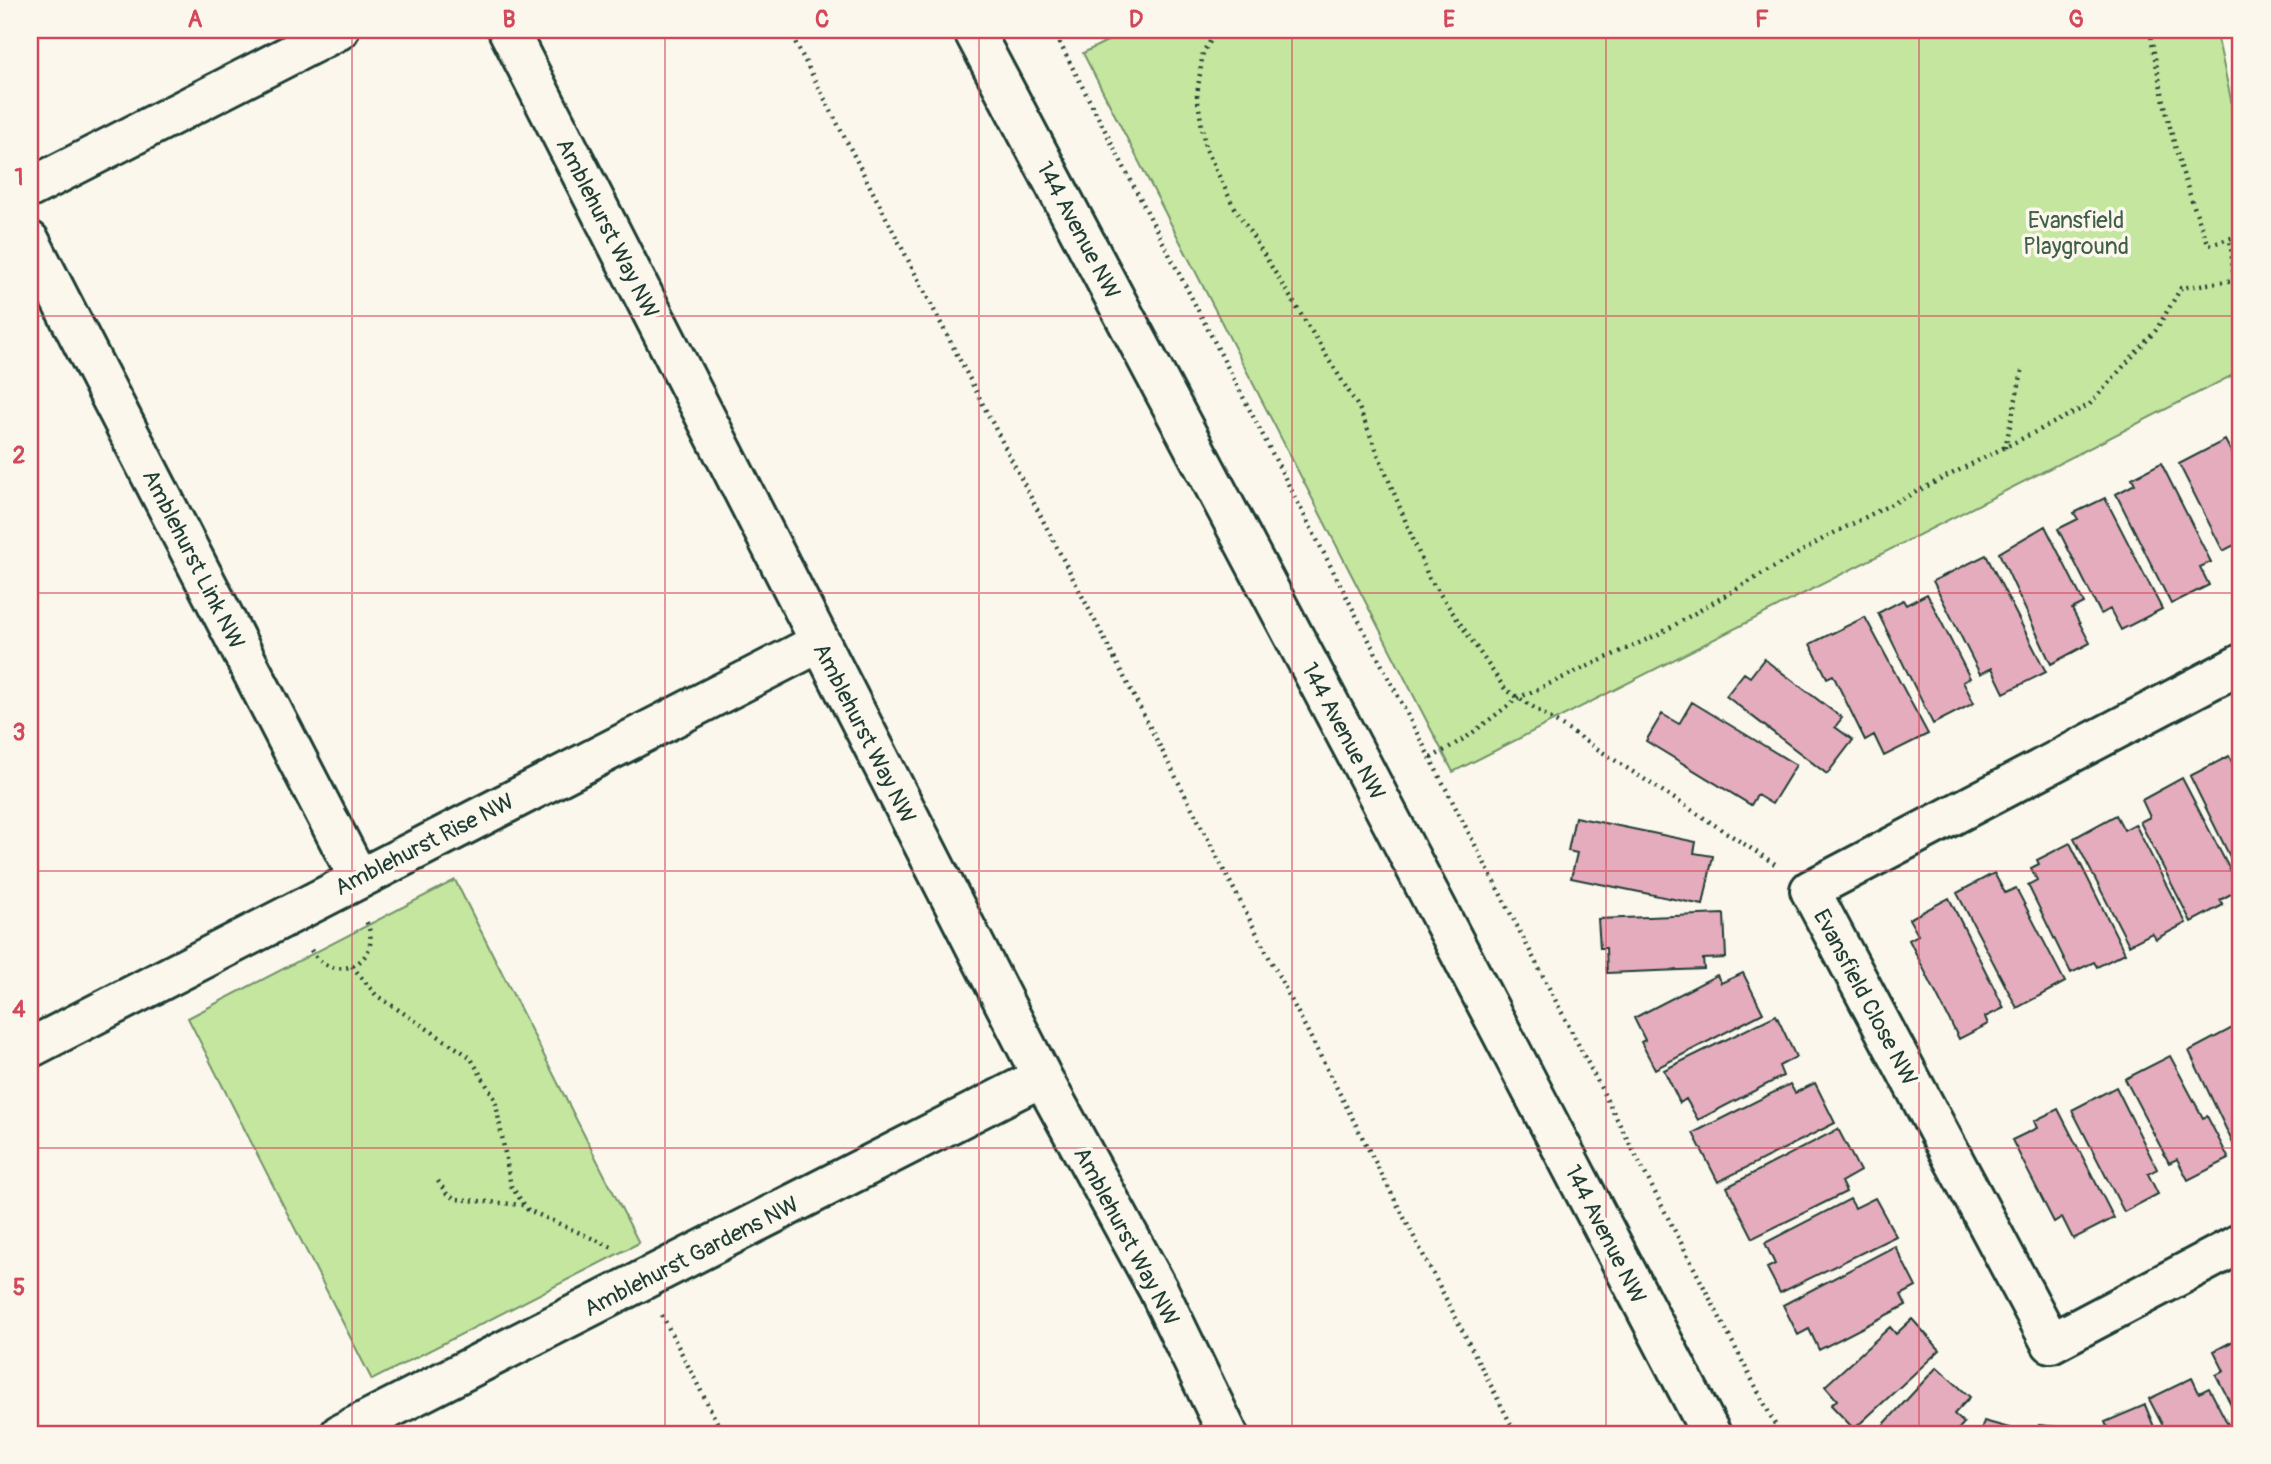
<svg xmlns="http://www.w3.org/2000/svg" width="2271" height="1464" font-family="Pangolin,sans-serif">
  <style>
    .green { fill: #c4e69f; stroke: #72926a; stroke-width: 2 }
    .building { fill: #e5acbd; stroke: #1f3d34; stroke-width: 2 }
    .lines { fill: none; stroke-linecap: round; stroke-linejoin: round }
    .minor-casing { stroke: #1f3d34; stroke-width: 44 }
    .secondary-casing { stroke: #1f3d34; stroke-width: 44 }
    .path { stroke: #1f3d34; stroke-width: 4.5; stroke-dasharray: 2 5; stroke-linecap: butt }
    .minor { stroke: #fbf7ec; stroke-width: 38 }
    .secondary { stroke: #fbf7ec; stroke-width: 38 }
    .grid { fill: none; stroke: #d1495b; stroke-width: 2; stroke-opacity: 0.55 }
    .labels { text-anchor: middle; stroke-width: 7; stroke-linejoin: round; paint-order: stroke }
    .park-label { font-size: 23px; fill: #405f49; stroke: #fbf7ec }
    .street-label { font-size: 23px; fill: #1f3d34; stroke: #fbf7ec }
    .neatline { fill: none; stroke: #d1495b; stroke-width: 2.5 }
    .grid-label { font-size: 23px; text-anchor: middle; font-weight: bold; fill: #d1495b }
  </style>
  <rect width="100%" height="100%" fill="#fbf7ec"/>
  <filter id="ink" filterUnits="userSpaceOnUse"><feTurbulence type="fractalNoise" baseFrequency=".0143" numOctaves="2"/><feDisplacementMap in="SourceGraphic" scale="14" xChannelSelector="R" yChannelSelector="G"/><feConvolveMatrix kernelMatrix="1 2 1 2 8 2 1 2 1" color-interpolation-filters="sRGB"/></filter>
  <g filter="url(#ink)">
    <!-- green -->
    <path class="green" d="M 1129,30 L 2216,30 L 2241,146 L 2241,371 L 1453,772 L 1083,53 Z
      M 455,880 L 639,1243 L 372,1380 L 188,1018 Z"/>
    <!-- building -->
    <path class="building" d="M 2225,440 L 2241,471 L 2241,559 L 2234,545 L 2223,551 L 2179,464 Z
      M 2161,463 L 2211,562 L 2200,567 L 2209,585 L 2171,604 L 2116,494 L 2135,484 L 2132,478 Z
      M 2105,498 L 2162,609 L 2121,630 L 2110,609 L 2101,614 L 2058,529 L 2078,519 L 2074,513 Z
      M 2045,526 L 2084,603 L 2072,609 L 2090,643 L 2051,664 L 1999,553 Z
      M 1986,555 L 2046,672 L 2004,693 L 1992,668 L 1980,674 L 1933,581 Z
      M 1927,594 L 1970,678 L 1963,682 L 1974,703 L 1933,724 L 1878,613 L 1903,600 L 1906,605 Z
      M 1865,617 L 1928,734 L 1884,756 L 1874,735 L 1865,740 L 1833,675 L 1827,678 L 1810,644 Z
      M 1764,659 L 1842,718 L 1835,727 L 1853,740 L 1827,774 L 1726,696 L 1744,673 L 1750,677 Z
      M 1692,702 L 1796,765 L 1772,804 L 1757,795 L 1751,805 L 1646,741 L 1662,714 L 1679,724 Z
      M 2229,756 L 2239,776 L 2241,775 L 2241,879 L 2190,776 Z
      M 2182,778 L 2240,889 L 2220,900 L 2223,905 L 2191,922 L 2140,822 L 2150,817 L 2142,800 Z
      M 2116,815 L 2124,830 L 2135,824 L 2186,923 L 2156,939 L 2152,933 L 2129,945 L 2074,838 Z
      M 1575,817 L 1696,842 L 1694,853 L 1713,856 L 1703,905 L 1571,878 L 1577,853 L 1568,851 Z
      M 2070,843 L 2125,953 L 2097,967 L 2094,962 L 2071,973 L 2028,885 L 2037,880 L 2031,868 L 2039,864 L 2037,860 Z
      M 1994,873 L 2005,893 L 2016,888 L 2065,982 L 2017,1008 L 1957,893 Z
      M 1949,898 L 2004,1008 L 1985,1017 L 1988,1024 L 1959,1039 L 1909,940 L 1918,935 L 1909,919 Z
      M 1724,914 L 1726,958 L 1703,959 L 1704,969 L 1607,973 L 1606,948 L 1600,948 L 1598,919 Z
      M 1743,973 L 1763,1013 L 1655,1069 L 1641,1042 L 1645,1040 L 1634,1018 L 1717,975 L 1721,983 Z
      M 1776,1015 L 1796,1057 L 1779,1066 L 1783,1076 L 1698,1120 L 1686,1099 L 1680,1103 L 1664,1070 Z
      M 2236,1026 L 2241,1036 L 2239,1156 L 2189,1051 Z
      M 2170,1056 L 2203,1118 L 2207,1116 L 2229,1159 L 2188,1180 L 2177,1159 L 2169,1163 L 2125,1079 Z
      M 1815,1083 L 1835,1123 L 1718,1182 L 1693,1133 L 1790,1084 L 1795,1093 Z
      M 2116,1087 L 2157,1169 L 2148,1174 L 2158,1194 L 2124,1212 L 2072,1110 Z
      M 2058,1109 L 2114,1218 L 2073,1239 L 2062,1217 L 2054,1222 L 2012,1140 L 2037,1128 L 2034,1121 Z
      M 1838,1129 L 1860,1171 L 1841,1182 L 1846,1192 L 1753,1238 L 1727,1187 Z
      M 1875,1198 L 1896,1236 L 1780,1293 L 1767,1268 L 1775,1264 L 1765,1243 L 1850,1199 L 1855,1208 Z
      M 1895,1246 L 1916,1287 L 1901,1295 L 1906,1305 L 1819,1350 L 1809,1329 L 1798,1335 L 1783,1305 Z
      M 1912,1319 L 1940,1350 L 1854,1429 L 1831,1405 L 1837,1400 L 1825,1386 L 1890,1327 L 1896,1334 Z
      M 2241,1337 L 2241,1424 L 2216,1375 L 2224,1371 L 2214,1351 Z
      M 1937,1367 L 1970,1397 L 1954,1414 L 1964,1423 L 1954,1434 L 1875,1434 Z
      M 2192,1378 L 2199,1393 L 2209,1388 L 2233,1434 L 2167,1434 L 2149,1399 Z
      M 2145,1405 L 2157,1434 L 2110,1434 L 2105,1422 Z
      M 1984,1421 L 2031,1434 L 1980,1434 Z
      M 2039,1425 L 2085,1430 L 2085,1434 L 2038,1434 Z"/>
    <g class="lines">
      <!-- minor casing -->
      <g class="minor-casing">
        <path id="minor" d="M 508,30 L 1042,1077 L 1158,1289 L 1228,1434
          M 30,188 L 339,30
          M 30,241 L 358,877
          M 2241,664 L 1810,890 L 2051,1343 L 2241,1243
          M 30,1048 L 819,643
          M 340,1434 L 1042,1077"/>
      </g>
      <!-- secondary casing -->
      <g class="secondary-casing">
        <path id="secondary" d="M 973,30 L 1362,765 L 1711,1434"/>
      </g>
      <!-- path -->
      <path class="path" d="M 789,30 L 1516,1434
        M 1053,30 L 1780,1434
        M 1218,30 L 1203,52 L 1197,95 L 1205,147 L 1232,203 L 1359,408 L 1429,578 L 1505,689 L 1778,866
        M 2150,30 C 2163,105 2179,174 2209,245 L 2241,235
        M 2005,448 L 2023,367
        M 1431,758 L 1467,737 L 1518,698 L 1659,634 L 1828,536 L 2089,405 L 2156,330 L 2181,288 L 2234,280 L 2230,238
        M 311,950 C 334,988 386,961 366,921
        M 352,966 L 376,995 L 470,1057 L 495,1099 L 511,1186 L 528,1210 L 614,1248
        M 438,1181 L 447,1194 L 456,1199 L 523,1205
        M 662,1315 L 723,1434"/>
      <!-- minor -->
      <use href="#minor" class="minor"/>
      <!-- secondary -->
      <use href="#secondary" class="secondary"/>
    </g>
  </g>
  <!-- grid -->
  <path class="grid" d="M 352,30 L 352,1434M 665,30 L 665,1434M 979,30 L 979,1434M 1292,30 L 1292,1434M 1606,30 L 1606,1434M 1919,30 L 1919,1434M 30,316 L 2241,316M 30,593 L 2241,593M 30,871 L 2241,871M 30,1148 L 2241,1148"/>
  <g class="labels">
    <!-- park labels -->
    <g class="park-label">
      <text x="2076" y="228">Evansfield<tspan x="2076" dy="26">Playground</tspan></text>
    </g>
    <!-- street labels -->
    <g class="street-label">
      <text transform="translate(608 228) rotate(63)" y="8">Amblehurst Way NW</text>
      <text transform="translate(1079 230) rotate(62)" y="8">144 Avenue NW</text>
      <text transform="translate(194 559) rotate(63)" y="8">Amblehurst Link NW</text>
      <text transform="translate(1344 731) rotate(62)" y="8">144 Avenue NW</text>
      <text transform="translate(865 733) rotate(63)" y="8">Amblehurst Way NW</text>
      <text transform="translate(424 844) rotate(-27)" y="8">Amblehurst Rise NW</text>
      <text transform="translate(1866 997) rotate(62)" y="8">Evansfield Close NW</text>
      <text transform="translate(1606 1234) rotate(63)" y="8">144 Avenue NW</text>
      <text transform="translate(1127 1236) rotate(62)" y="8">Amblehurst Way NW</text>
      <text transform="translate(691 1256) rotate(-27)" y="8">Amblehurst Gardens NW</text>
    </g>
  </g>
  <!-- margin -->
  <rect width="2271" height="1464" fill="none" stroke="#fbf7ec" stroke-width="77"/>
  <rect x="38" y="38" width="2194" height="1388" class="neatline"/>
  <g class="grid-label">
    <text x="195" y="27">A</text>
    <text x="509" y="27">B</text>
    <text x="822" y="27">C</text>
    <text x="1136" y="27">D</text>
    <text x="1449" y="27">E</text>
    <text x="1762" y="27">F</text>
    <text x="2076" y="27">G</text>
    <text x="19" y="185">1</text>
    <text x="19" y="463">2</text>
    <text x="19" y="740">3</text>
    <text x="19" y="1017">4</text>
    <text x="19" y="1295">5</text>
  </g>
</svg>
